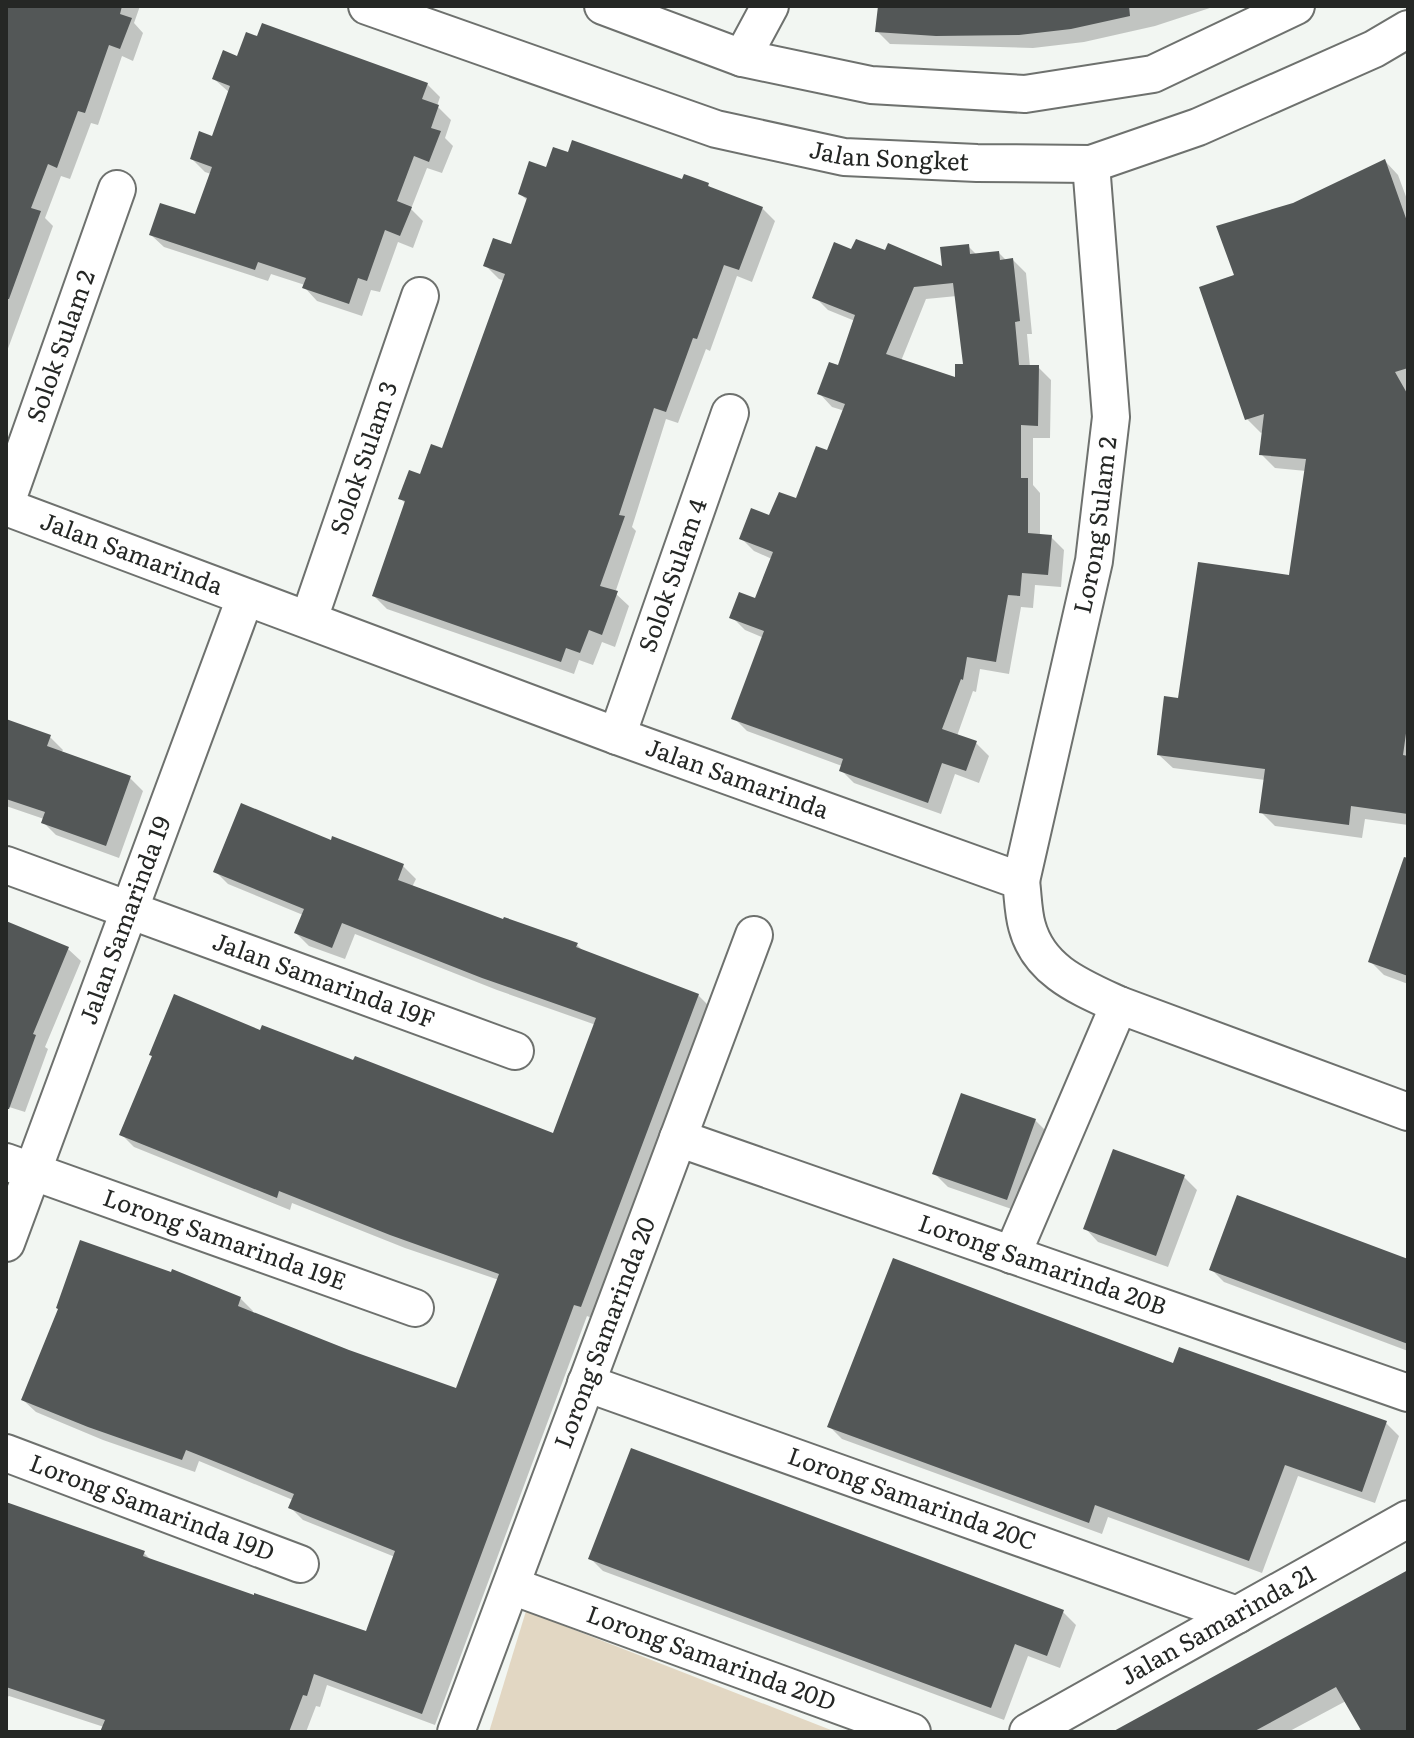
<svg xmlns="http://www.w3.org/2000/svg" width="1414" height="1738" font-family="Literata,serif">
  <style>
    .green { fill: #e2d7c3 }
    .shadow { fill: #0003; fill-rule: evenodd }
    .building { fill: #535757; fill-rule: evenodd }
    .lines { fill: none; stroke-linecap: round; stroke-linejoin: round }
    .minor-casing { stroke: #6e716e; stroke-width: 40 }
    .minor { stroke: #fff; stroke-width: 36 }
    .labels { text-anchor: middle; stroke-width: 8; stroke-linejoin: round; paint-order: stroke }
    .street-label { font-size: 24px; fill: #252725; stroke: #fff }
  </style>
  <rect width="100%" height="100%" fill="#f2f6f2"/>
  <!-- green -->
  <path class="green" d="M 526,1611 L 836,1732 L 489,1732 Z"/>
  <!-- shadow -->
  <path class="shadow" d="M 6,6 L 140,6 L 134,23 L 143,33 L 133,61 L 122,56 L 98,125 L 91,123 L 70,179 L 61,176 L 45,218 L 53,226 L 6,354 Z
    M 880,6 L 1216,6 L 1155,26 L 1084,42 L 1033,48 L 890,44 L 877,31 Z
    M 238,58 L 427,84 L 440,97 L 437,106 L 451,120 L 445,138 L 453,146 L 442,173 L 427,168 L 411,209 L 423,221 L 413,248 L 398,242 L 380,292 L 371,290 L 362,316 L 317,301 L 305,288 L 305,285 L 271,274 L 268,281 L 164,247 L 151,235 L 196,217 L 211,174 L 205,172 L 192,159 L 214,138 L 230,93 L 214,79 Z
    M 1385,161 L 1398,175 L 1408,202 L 1408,825 L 1365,819 L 1362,838 L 1275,826 L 1261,812 L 1265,780 L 1173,768 L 1159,755 L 1179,700 L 1291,577 L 1306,471 L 1275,468 L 1261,454 L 1264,431 L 1261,433 L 1247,419 L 1236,276 L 1294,205 Z
    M 547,169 L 708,185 L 714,191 L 762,208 L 775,221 L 752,282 L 737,276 L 710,351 L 706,349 L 678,423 L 666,419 L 632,527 L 636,531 L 615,593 L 629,606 L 615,647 L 602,642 L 593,665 L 579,660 L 574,674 L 387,609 L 374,596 L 406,504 L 400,498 L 443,450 L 505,281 L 499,279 L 486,266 L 513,247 L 528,201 L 520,194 Z
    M 968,246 L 978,256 L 999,253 L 1007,261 L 1013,260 L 1026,273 L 1032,334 L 1027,334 L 1030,367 L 1038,367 L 1051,380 L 1050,438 L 1033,438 L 1033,485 L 1040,493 L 1040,536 L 1051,537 L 1064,550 L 1061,587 L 1035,585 L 1033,608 L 1021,607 L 1009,674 L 980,669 L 976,692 L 973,691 L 957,736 L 976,743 L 989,756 L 979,783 L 955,774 L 941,814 L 854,783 L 841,770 L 842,766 L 747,731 L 734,718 L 764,638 L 745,630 L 732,617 L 756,601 L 772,559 L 754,551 L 741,538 L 797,501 L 828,453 L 845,411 L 832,407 L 820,394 L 839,368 L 855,321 L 828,310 L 815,297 L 852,252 L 944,269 ZM 957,296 L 966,366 L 957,380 L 901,361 L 926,299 Z
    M 6,721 L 50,737 L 63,750 L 61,753 L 130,778 L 143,791 L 119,858 L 56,835 L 43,822 L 44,819 L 6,806 Z
    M 332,842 L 403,866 L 416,879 L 412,887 L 505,922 L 577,945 L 585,953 L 698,995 L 711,1008 L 594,1319 L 587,1316 L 435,1725 L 327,1685 L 320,1707 L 316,1706 L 306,1732 L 102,1732 L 104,1727 L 9,1696 L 6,1698 L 6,1504 L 144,1553 L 152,1561 L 367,1634 L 395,1557 L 303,1520 L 290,1507 L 293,1500 L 199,1461 L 195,1472 L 103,1440 L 36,1412 L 23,1400 L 240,1298 L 253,1311 L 252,1314 L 348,1352 L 458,1390 L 499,1280 L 405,1248 L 292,1203 L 290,1210 L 134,1147 L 121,1134 L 261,1032 L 554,1135 L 596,1025 L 497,990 L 355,934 L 345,959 L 309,946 L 296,933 L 303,915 L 228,884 L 215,871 Z
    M 1408,853 L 1408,984 L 1384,975 L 1370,961 Z
    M 6,924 L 68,949 L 81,961 L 45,1047 L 48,1049 L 25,1112 L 6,1106 Z
    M 1035,1120 L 1048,1133 L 1020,1212 L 948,1187 L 935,1174 Z
    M 1184,1177 L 1197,1190 L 1168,1267 L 1098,1242 L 1086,1229 Z
    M 1408,1261 L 1408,1351 L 1224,1282 L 1211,1269 Z
    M 1174,1366 L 1386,1423 L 1399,1436 L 1375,1503 L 1298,1476 L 1262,1573 L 1108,1517 L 1102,1534 L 842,1439 L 829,1426 Z
    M 590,1558 L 1063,1612 L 1076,1625 L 1060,1668 L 1028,1656 L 1004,1720 L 603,1571 Z
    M 1408,1572 L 1408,1732 L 1355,1732 L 1362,1728 L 1346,1701 L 1288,1732 L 1117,1732 Z"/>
  <!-- building -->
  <path class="building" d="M 6,6 L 122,6 L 120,14 L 132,18 L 120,49 L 109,45 L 85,113 L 78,111 L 57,168 L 48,164 L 31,208 L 41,211 L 9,299 L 6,299 Z
    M 878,6 L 1129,6 L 1130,16 L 1071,29 L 1019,35 L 936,36 L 875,32 Z
    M 262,23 L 428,83 L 422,99 L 439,105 L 431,128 L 441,131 L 429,162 L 414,156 L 397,201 L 412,207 L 400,236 L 385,230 L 367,281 L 358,278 L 349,304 L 302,288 L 306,278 L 258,262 L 255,270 L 149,235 L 160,203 L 195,214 L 212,167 L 190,159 L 199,131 L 212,136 L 230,86 L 212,79 L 223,50 L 237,56 L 246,32 L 257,36 Z
    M 572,140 L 682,179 L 684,174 L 709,183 L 708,186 L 763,207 L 739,270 L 724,265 L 697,339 L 693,338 L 666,412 L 654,408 L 619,515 L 625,516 L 600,586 L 618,591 L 602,635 L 589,630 L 580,653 L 566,648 L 561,662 L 372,596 L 405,501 L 398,499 L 409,470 L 420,474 L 431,444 L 442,448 L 505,274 L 483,266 L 493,238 L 511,244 L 527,198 L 518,194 L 529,161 L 546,167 L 553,147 L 568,152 Z
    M 1385,159 L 1408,224 L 1408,368 L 1395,372 L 1408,395 L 1408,719 L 1403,755 L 1408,756 L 1408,814 L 1351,806 L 1349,825 L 1259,813 L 1265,769 L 1157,755 L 1164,696 L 1178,698 L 1198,562 L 1289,575 L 1306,459 L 1259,455 L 1264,414 L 1245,420 L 1199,287 L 1234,275 L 1216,226 L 1293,203 Z
    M 856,239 L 885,250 L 888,243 L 942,266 L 940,247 L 969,244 L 970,254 L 999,251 L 1000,260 L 1013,258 L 1020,321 L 1015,322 L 1019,365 L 1039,365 L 1038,426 L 1021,425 L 1021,478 L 1028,478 L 1028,533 L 1052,535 L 1048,575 L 1022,573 L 1020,596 L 1008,595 L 996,662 L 967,657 L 963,680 L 961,679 L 942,729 L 977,741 L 966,771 L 942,763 L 928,803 L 839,771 L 843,759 L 731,719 L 764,631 L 729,618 L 739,592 L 755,598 L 773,552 L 739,539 L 751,508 L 769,515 L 779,492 L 796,498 L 816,446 L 827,450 L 845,404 L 817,394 L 829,362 L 838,365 L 855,315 L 812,298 L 834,242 L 851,249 ZM 953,283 L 963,364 L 955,364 L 955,377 L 886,354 L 914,287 Z
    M 6,719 L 51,735 L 47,746 L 131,776 L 106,846 L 41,823 L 45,812 L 6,799 Z
    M 241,803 L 331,840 L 332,836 L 404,864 L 398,880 L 503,919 L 504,917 L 578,943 L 576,947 L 699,994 L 581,1307 L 574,1305 L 422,1714 L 314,1674 L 307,1696 L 303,1695 L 289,1732 L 100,1732 L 105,1720 L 6,1687 L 6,1502 L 145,1551 L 143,1556 L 254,1595 L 254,1593 L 366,1631 L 395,1551 L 288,1508 L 294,1494 L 236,1470 L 186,1450 L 182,1460 L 88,1427 L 21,1400 L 58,1309 L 56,1308 L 80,1240 L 171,1272 L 172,1269 L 241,1297 L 238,1306 L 349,1350 L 456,1388 L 499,1274 L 390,1235 L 279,1191 L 277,1198 L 119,1135 L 152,1056 L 149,1055 L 174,994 L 260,1030 L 262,1025 L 353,1060 L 355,1056 L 553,1133 L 596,1018 L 482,978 L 342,923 L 332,948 L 294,933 L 304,909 L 213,872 Z
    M 1404,857 L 1408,858 L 1408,976 L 1368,962 Z
    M 6,921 L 69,947 L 33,1034 L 36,1035 L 9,1109 L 6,1109 Z
    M 961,1093 L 1036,1119 L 1007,1200 L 932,1174 Z
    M 1113,1149 L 1185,1175 L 1156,1256 L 1083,1229 Z
    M 1237,1195 L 1408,1259 L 1408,1344 L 1209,1270 Z
    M 893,1258 L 1173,1363 L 1179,1347 L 1387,1421 L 1362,1492 L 1285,1465 L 1249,1561 L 1095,1505 L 1089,1523 L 827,1427 Z
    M 631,1448 L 1064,1610 L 1047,1656 L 1015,1644 L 991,1708 L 588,1559 Z
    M 1408,1570 L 1408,1732 L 1362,1732 L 1336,1687 L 1253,1732 L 1112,1732 Z"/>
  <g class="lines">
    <!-- minor casing -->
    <g class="minor-casing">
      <g id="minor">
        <path id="s1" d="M 367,6 L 716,129 L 844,157 L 977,163 L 1091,164 L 1198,127 L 1374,49 L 1408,29"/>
        <path d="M 603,6 L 742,58 L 871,85 L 1025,94 L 1153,74 L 1296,6"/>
        <path d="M 742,58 L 770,6"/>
        <path id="s2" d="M 6,503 L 117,189"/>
        <path id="s3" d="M 6,507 L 617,736 L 1021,881 C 1023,896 1023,912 1027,926 C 1039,971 1080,987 1119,1005 L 1408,1112"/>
        <path id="s4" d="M 309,619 L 420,296"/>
        <path id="s5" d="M 617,736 L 730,413"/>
        <path id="s6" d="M 6,865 L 515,1051"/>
        <path id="s7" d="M 1021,881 L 1094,561 L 1111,417 L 1091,164"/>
        <path id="s8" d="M 678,1138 L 1408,1393"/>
        <path id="s9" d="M 6,1162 L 415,1308"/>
        <path id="s10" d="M 6,1243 L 245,598"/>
        <path d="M 1012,1255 L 1119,1005"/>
        <path id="s11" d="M 586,1383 L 1237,1615"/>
        <path id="s12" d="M 6,1453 L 300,1564"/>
        <path id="s13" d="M 512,1586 L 912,1732"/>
        <path id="s14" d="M 456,1732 L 754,935"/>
        <path id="s15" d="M 1028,1732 L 1408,1519"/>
      </g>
    </g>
    <!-- minor -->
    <use href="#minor" class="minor"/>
  </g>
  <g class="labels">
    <!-- street labels -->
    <g class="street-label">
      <text dy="8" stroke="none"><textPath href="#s1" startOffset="546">Jalan Songket</textPath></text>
      <text dy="8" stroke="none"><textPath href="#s2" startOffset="166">Solok Sulam 2</textPath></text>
      <text dy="8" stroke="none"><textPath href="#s4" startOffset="170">Solok Sulam 3</textPath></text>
      <text dy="8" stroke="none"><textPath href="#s7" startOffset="364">Lorong Sulam 2</textPath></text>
      <text dy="8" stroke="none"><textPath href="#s3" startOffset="134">Jalan Samarinda</textPath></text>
      <text dy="8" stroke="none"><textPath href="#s5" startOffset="170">Solok Sulam 4</textPath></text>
      <text dy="8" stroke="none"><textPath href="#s3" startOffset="780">Jalan Samarinda</textPath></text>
      <text dy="8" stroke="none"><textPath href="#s10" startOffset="344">Jalan Samarinda 19</textPath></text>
      <text dy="8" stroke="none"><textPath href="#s6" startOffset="338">Jalan Samarinda 19F</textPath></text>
      <text dy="8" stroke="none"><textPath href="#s9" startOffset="232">Lorong Samarinda 19E</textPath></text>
      <text dy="8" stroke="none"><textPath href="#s8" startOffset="386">Lorong Samarinda 20B</textPath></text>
      <text dy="8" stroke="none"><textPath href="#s14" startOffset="426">Lorong Samarinda 20</textPath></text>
      <text dy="8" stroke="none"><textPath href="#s11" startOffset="346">Lorong Samarinda 20C</textPath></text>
      <text dy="8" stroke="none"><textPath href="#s12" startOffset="156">Lorong Samarinda 19D</textPath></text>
      <text dy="8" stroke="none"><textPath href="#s15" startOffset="218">Jalan Samarinda 21</textPath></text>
      <text dy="8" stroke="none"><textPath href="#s13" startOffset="212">Lorong Samarinda 20D</textPath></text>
    </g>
  </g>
  <!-- border -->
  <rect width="1414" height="1738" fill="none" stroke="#252725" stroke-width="16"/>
</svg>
